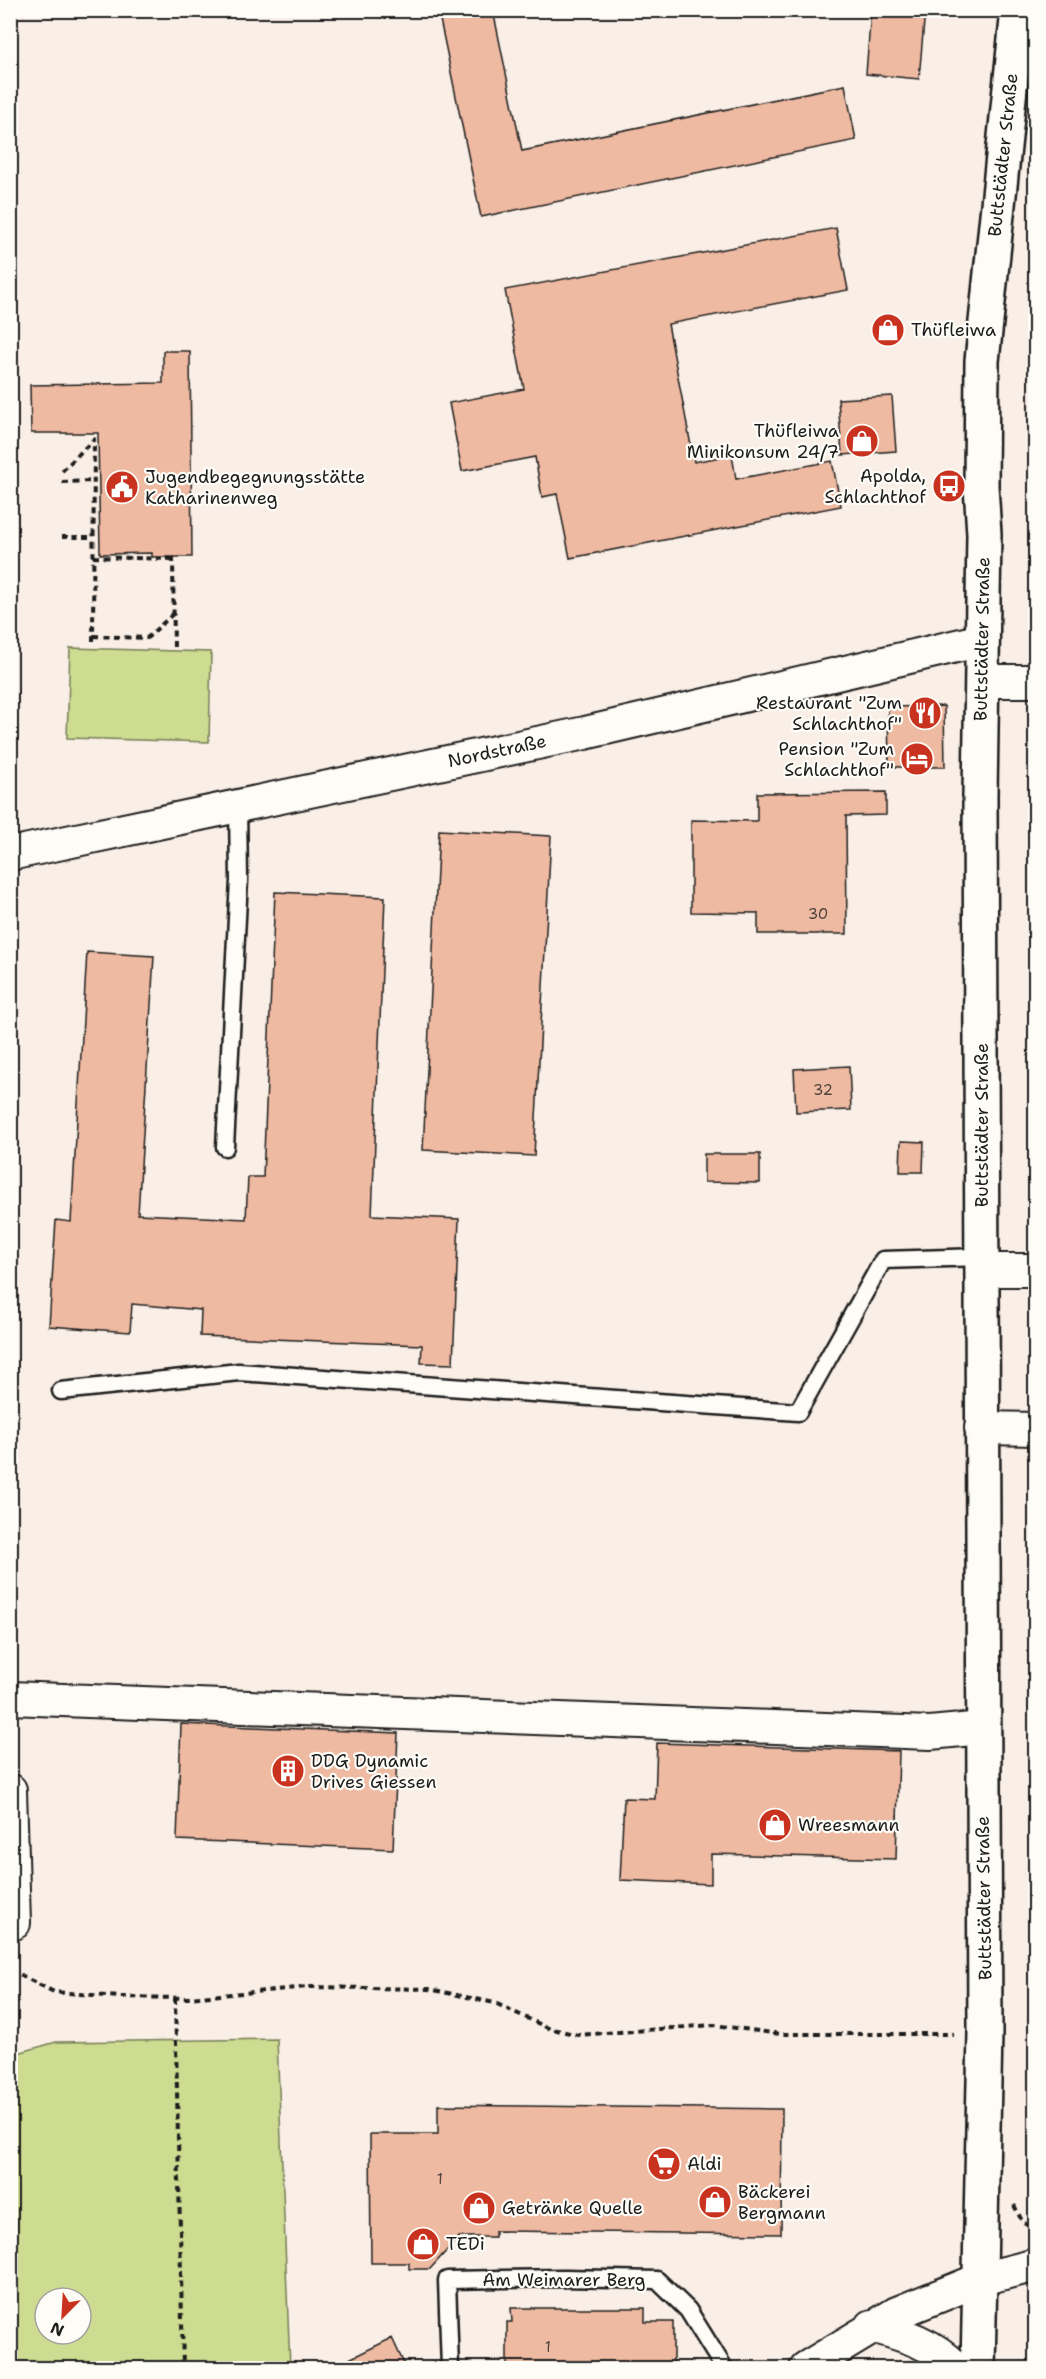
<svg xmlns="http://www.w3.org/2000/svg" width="1046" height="2379" font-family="'Shantell Sans',sans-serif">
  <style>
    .green { fill: #cddc90; stroke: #747c56; stroke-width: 1.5; fill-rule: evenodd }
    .building { fill: #efbaa2; stroke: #1c1c1c; stroke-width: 1.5 }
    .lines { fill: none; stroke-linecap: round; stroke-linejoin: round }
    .service-casing { stroke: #1c1c1c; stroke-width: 21 }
    .minor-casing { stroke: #1c1c1c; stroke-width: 36 }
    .tertiary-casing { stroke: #1c1c1c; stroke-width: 38 }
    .path { stroke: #1c1c1c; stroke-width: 4; stroke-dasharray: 6 4.5; stroke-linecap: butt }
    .service { stroke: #fdfcf7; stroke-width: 16 }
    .minor { stroke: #fdfcf7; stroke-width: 32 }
    .tertiary { stroke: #fdfcf7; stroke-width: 33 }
    .labels { text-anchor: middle; stroke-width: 4.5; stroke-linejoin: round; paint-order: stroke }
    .number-label { font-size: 15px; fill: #51443e }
    .street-label { font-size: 18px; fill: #1c1c1c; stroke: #fdfcf7 }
    .poi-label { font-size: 18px; fill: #1c1c1c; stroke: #fdfcf7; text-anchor: start }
  </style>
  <rect width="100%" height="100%" fill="#faefe6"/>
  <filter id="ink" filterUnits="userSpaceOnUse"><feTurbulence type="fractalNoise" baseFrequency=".0167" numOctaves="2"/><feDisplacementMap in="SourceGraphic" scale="12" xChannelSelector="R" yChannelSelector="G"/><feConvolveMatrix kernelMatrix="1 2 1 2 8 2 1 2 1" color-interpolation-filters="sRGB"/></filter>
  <g filter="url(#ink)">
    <!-- green -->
    <path class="green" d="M 70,648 L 211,652 L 209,742 L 67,738 Z
      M 277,2039 L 290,2368 L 11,2368 L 11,2055 L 56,2042 ZM 45,2298 L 81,2298 L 81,2334 L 45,2334 Z"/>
    <!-- building -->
    <path class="building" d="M 438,10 L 493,10 L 522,151 L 845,85 L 856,140 L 481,217 Z
      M 871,10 L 925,10 L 919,79 L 866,74 Z
      M 836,228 L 848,290 L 668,324 L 694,462 L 732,455 L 736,479 L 832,461 L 841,506 L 570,558 L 557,494 L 542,497 L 535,457 L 462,471 L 449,403 L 524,389 L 505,290 Z
      M 163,351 L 190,351 L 192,557 L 152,557 L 152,553 L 100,554 L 98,433 L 31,433 L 30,385 L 163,383 Z
      M 892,396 L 896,451 L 842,455 L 838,399 Z
      M 944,706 L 945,767 L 889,767 L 888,707 Z
      M 886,792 L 886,815 L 846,816 L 847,934 L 758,934 L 758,913 L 691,912 L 691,820 L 757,821 L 757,793 Z
      M 439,830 L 551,836 L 534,1156 L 423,1150 Z
      M 275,892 L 385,897 L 372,1215 L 459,1219 L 453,1364 L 421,1363 L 422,1345 L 200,1336 L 201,1310 L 132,1304 L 130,1332 L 49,1326 L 56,1220 L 71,1222 L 87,952 L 154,956 L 138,1214 L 246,1219 L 248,1177 L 263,1177 Z
      M 849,1066 L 851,1110 L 796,1112 L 794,1069 Z
      M 901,1141 L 924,1142 L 923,1172 L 900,1172 Z
      M 704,1154 L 760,1154 L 760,1183 L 704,1182 Z
      M 181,1724 L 398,1733 L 393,1849 L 177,1840 Z
      M 657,1743 L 899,1751 L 896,1859 L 711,1854 L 711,1884 L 620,1880 L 624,1798 L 655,1799 Z
      M 438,2105 L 782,2109 L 781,2234 L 495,2231 L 495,2237 L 459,2237 L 430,2269 L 409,2269 L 409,2263 L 371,2263 L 370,2134 L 438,2134 Z
      M 511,2308 L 645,2308 L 645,2322 L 673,2322 L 673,2368 L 507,2368 L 507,2322 L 512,2322 Z
      M 392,2338 L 406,2368 L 331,2368 Z"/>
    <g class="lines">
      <!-- service casing -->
      <g class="service-casing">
        <path id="service" d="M 225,1147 L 239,880 L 238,806
          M 61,1391 L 239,1372 L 798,1412 L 883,1260 L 982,1257
          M 450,2368 L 447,2280 L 564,2278 L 657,2280 L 688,2310 L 724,2368"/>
      </g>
      <!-- minor casing -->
      <g class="minor-casing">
        <path id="minor" d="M 982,681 L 1036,681
          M 10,854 L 585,733 L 982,640
          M 982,1270 L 1036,1270
          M 981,1428 L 1036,1429
          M 10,1698 L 930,1733 L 983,1728
          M 10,1790 L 14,1923 L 10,1925
          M 872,2326 C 904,2335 933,2343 956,2368
          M 806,2368 L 897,2313 L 981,2279 L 1036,2265"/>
      </g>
      <!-- tertiary casing -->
      <g class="tertiary-casing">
        <path id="tertiary" d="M 978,2368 L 985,2033 L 980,796 L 984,534 L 981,486 L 982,361 L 1018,10"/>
      </g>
      <!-- path -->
      <path class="path" d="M 62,471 L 94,439 L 93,641
        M 62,482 L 94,481
        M 62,537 L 93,537
        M 93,557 L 173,559
        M 173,557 L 174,651
        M 93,636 L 147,638 L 174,613
        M 20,1975 L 54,1992 L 119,1997 L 188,1998 L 308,1987 L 429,1989 L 495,2003 L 548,2028 L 578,2035 L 714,2025 L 780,2034 L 954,2034
        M 175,1998 L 183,2368
        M 1014,2205 L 1022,2221 L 1036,2232"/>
      <!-- service -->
      <use href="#service" class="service"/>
      <!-- minor -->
      <use href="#minor" class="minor"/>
      <!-- tertiary -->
      <use href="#tertiary" class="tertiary"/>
    </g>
  </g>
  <!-- icons -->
  <defs>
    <g id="shop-disc" transform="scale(1.725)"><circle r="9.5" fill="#c8321e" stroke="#fdfcf7"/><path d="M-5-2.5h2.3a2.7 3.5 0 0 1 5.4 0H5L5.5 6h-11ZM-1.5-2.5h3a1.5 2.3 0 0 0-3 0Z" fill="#fff"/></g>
    <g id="bus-disc" transform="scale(1.725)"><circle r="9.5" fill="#c8321e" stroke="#fdfcf7"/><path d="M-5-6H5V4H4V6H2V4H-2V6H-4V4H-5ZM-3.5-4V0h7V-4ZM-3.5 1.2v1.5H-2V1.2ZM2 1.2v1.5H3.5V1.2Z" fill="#fff"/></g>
    <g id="civic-disc" transform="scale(1.725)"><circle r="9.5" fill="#c8321e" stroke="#fdfcf7"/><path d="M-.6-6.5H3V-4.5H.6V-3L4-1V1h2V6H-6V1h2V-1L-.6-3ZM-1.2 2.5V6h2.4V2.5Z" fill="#fff"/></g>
    <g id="restaurant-disc" transform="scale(1.725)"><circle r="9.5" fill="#c8321e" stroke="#fdfcf7"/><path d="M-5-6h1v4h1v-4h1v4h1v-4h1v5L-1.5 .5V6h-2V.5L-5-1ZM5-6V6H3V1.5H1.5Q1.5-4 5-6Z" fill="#fff"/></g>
    <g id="hotel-disc" transform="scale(1.725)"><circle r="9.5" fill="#c8321e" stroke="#fdfcf7"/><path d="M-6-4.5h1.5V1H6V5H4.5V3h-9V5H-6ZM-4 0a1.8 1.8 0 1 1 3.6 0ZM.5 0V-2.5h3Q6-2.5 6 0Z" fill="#fff"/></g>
    <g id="building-disc" transform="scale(1.725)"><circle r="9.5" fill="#c8321e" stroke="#fdfcf7"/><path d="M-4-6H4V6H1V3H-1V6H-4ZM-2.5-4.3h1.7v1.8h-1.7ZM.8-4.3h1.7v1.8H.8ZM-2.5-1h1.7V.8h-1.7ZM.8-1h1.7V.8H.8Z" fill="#fff"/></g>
    <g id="supermarket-disc" transform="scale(1.725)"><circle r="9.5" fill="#c8321e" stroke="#fdfcf7"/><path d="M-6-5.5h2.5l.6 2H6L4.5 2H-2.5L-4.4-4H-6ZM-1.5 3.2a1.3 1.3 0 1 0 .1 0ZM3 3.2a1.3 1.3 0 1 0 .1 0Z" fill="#fff"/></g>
  </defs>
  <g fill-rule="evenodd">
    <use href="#shop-disc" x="888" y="330"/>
    <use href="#shop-disc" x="862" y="441"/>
    <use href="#bus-disc" x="949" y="486"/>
    <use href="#civic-disc" x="122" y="487"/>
    <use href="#restaurant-disc" x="925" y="713"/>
    <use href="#hotel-disc" x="917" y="759"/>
    <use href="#building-disc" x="288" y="1771"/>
    <use href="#shop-disc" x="775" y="1825"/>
    <use href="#supermarket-disc" x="664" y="2164"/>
    <use href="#shop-disc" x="715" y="2202"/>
    <use href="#shop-disc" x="479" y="2208"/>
    <use href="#shop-disc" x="423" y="2244"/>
  </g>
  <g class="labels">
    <!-- number labels -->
    <g class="number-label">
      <text x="818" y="919">30</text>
      <text x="823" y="1095">32</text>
      <text x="440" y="2184">1</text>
      <text x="548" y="2352">1</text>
    </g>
    <!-- street labels -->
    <g class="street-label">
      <text transform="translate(1003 155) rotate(-84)" y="6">Buttstädter Straße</text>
      <text transform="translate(982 639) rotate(-89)" y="6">Buttstädter Straße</text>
      <text transform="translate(497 751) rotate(-12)" y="6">Nordstraße</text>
      <text transform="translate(982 1125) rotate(-90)" y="6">Buttstädter Straße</text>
      <text transform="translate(984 1898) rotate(-91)" y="6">Buttstädter Straße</text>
      <text x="564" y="2286">Am Weimarer Berg</text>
    </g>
    <!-- poi labels -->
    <g class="poi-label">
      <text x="911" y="336">Thüfleiwa</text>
      <text x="839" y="437" text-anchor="end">Thüfleiwa<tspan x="839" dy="21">Minikonsum 24/7</tspan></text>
      <text x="926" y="482" text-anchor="end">Apolda,<tspan x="926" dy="21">Schlachthof</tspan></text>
      <text x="145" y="483">Jugendbegegnungsstätte<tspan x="145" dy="21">Katharinenweg</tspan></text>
      <text x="902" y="709" text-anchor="end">Restaurant "Zum<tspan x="902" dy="21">Schlachthof"</tspan></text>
      <text x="894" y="755" text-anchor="end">Pension "Zum<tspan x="894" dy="21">Schlachthof"</tspan></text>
      <text x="311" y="1767">DDG Dynamic<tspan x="311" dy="21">Drives Giessen</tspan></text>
      <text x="798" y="1831">Wreesmann</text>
      <text x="687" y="2170">Aldi</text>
      <text x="738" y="2198">Bäckerei<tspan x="738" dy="21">Bergmann</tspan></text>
      <text x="502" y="2214">Getränke Quelle</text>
      <text x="446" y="2250">TEDi</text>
    </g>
  </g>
  <!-- margin -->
  <rect width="1046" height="2379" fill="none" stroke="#fdfcf7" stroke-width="36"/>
  <rect x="18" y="18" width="1010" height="2343" fill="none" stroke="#1c1c1c" stroke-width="2" filter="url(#ink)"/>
  <!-- north arrow -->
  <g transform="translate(63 2316) rotate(204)"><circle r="28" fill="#fdfcf7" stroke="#a3a29f" stroke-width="1.5"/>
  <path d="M0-4.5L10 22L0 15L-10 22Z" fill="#c8321e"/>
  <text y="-9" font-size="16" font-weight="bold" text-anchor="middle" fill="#1c1c1c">N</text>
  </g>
</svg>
